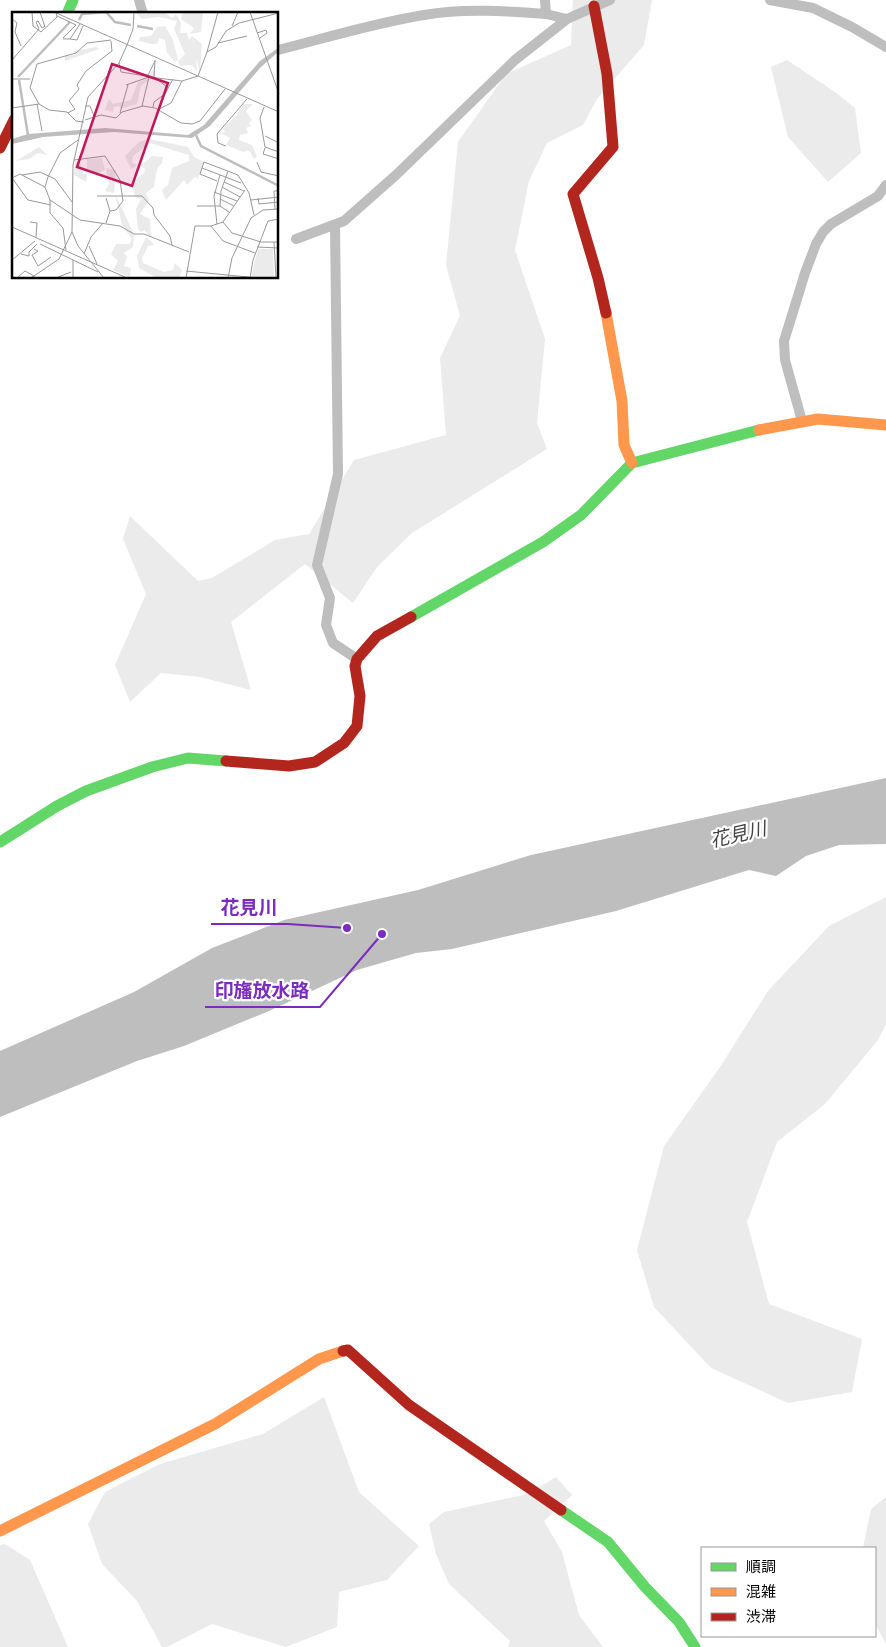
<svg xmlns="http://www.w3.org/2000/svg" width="886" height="1647" font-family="'IBM Plex Sans','Noto Sans JP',sans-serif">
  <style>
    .green { fill: #ebebeb }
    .water { fill: #bebebe }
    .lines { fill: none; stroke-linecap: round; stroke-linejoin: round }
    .street { stroke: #bebebe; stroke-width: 10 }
    .fast { stroke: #63d668; stroke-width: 11 }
    .slow { stroke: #ff974d; stroke-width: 11 }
    .jam { stroke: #b3261e; stroke-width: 11 }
    .labels { text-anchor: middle; stroke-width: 4.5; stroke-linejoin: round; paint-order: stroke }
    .water-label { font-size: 19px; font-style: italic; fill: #434343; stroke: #fff }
    .inset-river { fill: none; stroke: #bebebe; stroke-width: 2.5 }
    .inset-road { fill: none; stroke: #999; stroke-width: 1 }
    .view { fill: #c2185b; fill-opacity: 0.15; stroke: #c2185b; stroke-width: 2.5 }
    .inset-edge { fill: none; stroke: #000; stroke-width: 2.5 }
    .leader { fill: none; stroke: #7b2cbf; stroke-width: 2 }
    .callout-dot { fill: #7b2cbf; stroke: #fff; stroke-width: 2 }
    .callout-label { font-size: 19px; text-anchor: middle; font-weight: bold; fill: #7b2cbf; stroke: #fff; stroke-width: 4.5; stroke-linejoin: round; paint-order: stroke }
  </style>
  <rect width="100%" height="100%" fill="#fff"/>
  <!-- green -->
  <path class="green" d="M 573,0 L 652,0 L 644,45 L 597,99 L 583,125 L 547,143 L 529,181 L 515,250 L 545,339 L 537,423 L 547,449 L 412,533 L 377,567 L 353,603 L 305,564 L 231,622 L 251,690 L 200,677 L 161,673 L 130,702 L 115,665 L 146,594 L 123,539 L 130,516 L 198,581 L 212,578 L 275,540 L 309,534 L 354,460 L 446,435 L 440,358 L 460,316 L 446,265 L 458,142 L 506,74 L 571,45 Z
    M 787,60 L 835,92 L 855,108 L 861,153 L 828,182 L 788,137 L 771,67 Z
    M 886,897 L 886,1024 L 878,1040 L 825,1104 L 777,1142 L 747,1222 L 769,1304 L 862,1339 L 852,1392 L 788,1403 L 711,1368 L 654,1307 L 637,1250 L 664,1146 L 720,1067 L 768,991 L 829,926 Z
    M 324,1397 L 359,1492 L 419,1546 L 387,1580 L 339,1592 L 337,1627 L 286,1647 L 212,1624 L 167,1647 L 162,1647 L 137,1601 L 102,1564 L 88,1524 L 105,1492 L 160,1464 L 263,1434 Z
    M 556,1477 L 572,1495 L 544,1521 L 562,1552 L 579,1615 L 603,1647 L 508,1647 L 510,1641 L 449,1584 L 436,1554 L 429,1524 L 444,1512 L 528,1494 Z
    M 886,1497 L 886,1644 L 875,1624 L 875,1548 L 863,1548 L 871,1509 Z
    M 5,1544 L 30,1560 L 68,1647 L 0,1647 L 0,1545 Z"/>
  <!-- water -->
  <path class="water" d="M 886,778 L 886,844 L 839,845 L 806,856 L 776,876 L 749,870 L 616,911 L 452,949 L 416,953 L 357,970 L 269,1011 L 184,1046 L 137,1061 L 0,1117 L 0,1051 L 134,992 L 212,948 L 284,920 L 418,890 L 531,855 Z"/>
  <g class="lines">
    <!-- street -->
    <path class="street" d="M 139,0 L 143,14
      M 545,0 L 546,14 L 567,19
      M 770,0 L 813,8 L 852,27 L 886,47
      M 278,50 C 326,38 374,23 424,15 C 464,8 506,11 546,14
      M 335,225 L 338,474 L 317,565 L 330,598 L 326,625 L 333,643 L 357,659
      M 296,239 L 344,221 L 396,175 L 515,60 L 567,19 L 610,0
      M 802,421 L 785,360 L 784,341 L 805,273 L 816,244 L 823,232 L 831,224 L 878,196 L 886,185"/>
    <!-- fast -->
    <path class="fast" d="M 67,14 L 73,0
      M 411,617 L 543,542 L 581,515 L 632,463 L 759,430
      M 0,842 L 57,806 L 86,791 L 152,767 L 188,758 L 226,761
      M 561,1510 L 608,1542 L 645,1587 L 679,1622 L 695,1647"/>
    <!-- slow -->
    <path class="slow" d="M 606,313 L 622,401 L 624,445 L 632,463
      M 759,430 L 818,419 L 886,425
      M 0,1531 L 215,1424 L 319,1359 L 343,1351"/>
    <!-- jam -->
    <path class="jam" d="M 594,6 L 607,74 L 613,147 L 573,194 L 598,278 L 606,313
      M 0,148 L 14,120
      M 226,761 L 289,766 L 315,762 L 344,743 L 357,726 L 360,696 L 355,666 L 357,659 L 377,636 L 411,617
      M 343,1351 L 348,1350 L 409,1405 L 561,1510"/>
  </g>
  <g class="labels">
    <!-- water labels -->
    <g class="water-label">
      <text transform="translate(738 834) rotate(-13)" y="7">花見川</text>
    </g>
  </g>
  <!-- overview -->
  <g transform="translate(12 12)">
    <rect width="266" height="266" fill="#fff"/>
    <path d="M 152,0 L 160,6 L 164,2 L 169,11 L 168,21 L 175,21 L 177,28 L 180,24 L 190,32 L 188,59 L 184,47 L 185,60 L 180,53 L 168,54 L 166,49 L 173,42 L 162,17 L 165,9 L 147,5 L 130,7 L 124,1 ZM 171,0 L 191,0 L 189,20 L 178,22 L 182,16 L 169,7 ZM 153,14 L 161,28 L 166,48 L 163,50 L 155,41 L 153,28 L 147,26 L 145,32 L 139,32 L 127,29 L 128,25 L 139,24 L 145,15 ZM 84,35 L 87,37 L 53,49 L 53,44 L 63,43 L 62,39 ZM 140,58 L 143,58 L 142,64 L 129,74 L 125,92 L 109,97 L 107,94 L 102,95 L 101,100 L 93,98 L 97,87 L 101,92 L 119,88 L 126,70 L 135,67 ZM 231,92 L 241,92 L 234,99 L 240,108 L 237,111 L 239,114 L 234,116 L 236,121 L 228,123 L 227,128 L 240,133 L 245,145 L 242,147 L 237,138 L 231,140 L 214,133 L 218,126 L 208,121 L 213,120 L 211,116 L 225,103 ZM 137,127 L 176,135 L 182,145 L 192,150 L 186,167 L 183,165 L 175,173 L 172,168 L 154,188 L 150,178 L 156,173 L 160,156 L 177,149 L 177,143 L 138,131 L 121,144 L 120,150 L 125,154 L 119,157 L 113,144 L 127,130 ZM 27,135 L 35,143 L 26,141 L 17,147 L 4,149 ZM 140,144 L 151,145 L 150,151 L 145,157 L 142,175 L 134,181 L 137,188 L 128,202 L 138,207 L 139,226 L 132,218 L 129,220 L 126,217 L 124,197 L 129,187 L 123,185 L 120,170 L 132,161 L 133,157 L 128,154 ZM 90,146 L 93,158 L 86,161 L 75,158 L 75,147 ZM 63,149 L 68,150 L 71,162 L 75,162 L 74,170 L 62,163 ZM 94,156 L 104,158 L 102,181 L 93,179 L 97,172 ZM 103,182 L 122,222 L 121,235 L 112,241 L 115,245 L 112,254 L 119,256 L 118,265 L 101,258 L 106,249 L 99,242 L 104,232 L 117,232 L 120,227 L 110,213 ZM 134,225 L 143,233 L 136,234 L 130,246 L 131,251 L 152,260 L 161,258 L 163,251 L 170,258 L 167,266 L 143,265 L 127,256 L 125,244 ZM 246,237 L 261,237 L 262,266 L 239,265 Z" fill="#ebebeb"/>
    <path d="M 266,36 L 266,40 L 248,56 L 198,114 L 180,126 L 102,120 L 31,125 L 0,132 L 0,127 L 16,122 L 93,116 L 176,123 L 192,113 L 248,49 Z" fill="#bebebe"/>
    <path class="inset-river" d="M 94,0 L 103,10 L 119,13M 67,8 L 70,2 L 94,0M 125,14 L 141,17M 6,65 L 58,10M 7,68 L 16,123M 184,123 L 189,134 L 267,174"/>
    <path class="inset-road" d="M 20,0 L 21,14 L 29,20 L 45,5 L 44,0M 28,0 L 33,15M 42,0 L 267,100M 238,0 L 267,82M 45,4 L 64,13 L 51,26M 0,7 L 5,11 L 3,20 L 9,34M 220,14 L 226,0M 245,21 L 254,18 L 255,21 L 248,26M 51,27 L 58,27 L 68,12M 58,27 L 65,28 L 71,14M 206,31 L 235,24M 115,33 L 121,17 L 122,0M 195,40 L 206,0M 0,48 L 27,17 L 24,10 L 26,9 L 30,16 L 33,14M 143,48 L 142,65 L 155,75M 107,51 L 109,60 L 134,64M 135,65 L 143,49M 0,67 L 18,67M 114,73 L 137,65 L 170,69M 25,92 L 30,119M 27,92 L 18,76 L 25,52 L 64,41 L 75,31 L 99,28M 73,94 L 78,94 L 82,104M 130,94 L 137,65M 141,95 L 142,90 L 153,82 L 161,67M 252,95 L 248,106 L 253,135 L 267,140M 0,96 L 27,92 L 37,98 L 55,100 L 64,109 L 72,110M 147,97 L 159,91 L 170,69 L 186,64 L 195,40 L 204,35 L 214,19 L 227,11 L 267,1M 56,101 L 63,97 L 57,89 L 67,77 L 65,73 L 74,59 L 100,39 L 99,29M 108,101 L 116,73M 73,108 L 89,103 L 104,106 L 110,100 L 131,94 L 143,96 L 169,111 L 180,112 L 188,109 L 213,77M 253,124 L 267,131M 66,128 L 48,141 L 36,165 L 33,175 L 38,188 L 68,208 L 108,214 L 122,222 L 132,222 L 177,240M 214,134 L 206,131 L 205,122 L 235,87M 253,136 L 251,142 L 267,147M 62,148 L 93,144 L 108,168 L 111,189 L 104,198 L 98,199M 245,150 L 249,160 L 267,164M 190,156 L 229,171M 10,163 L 28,160 L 43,167 L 60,190M 0,166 L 16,188 L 39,193M 0,166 L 8,162 L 33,175M 205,169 L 188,162 L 192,150 L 226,163 L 237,181 L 242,203M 212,170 L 232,179M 210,175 L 228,185M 202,180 L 225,189M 85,184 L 130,184 L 141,196 L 142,203 L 158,224 L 160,233M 94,186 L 98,199 L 94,211M 246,186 L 247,192 L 267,190M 208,187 L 222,194M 38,188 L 38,201 L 51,216 L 54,238M 239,188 L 267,185M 185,194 L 208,194 L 217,200M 208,194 L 209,179 L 216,159M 263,197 L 262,179 L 267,179M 18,210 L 25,211 L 24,225M 211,210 L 220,221 L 249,230 L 267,230M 205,212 L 202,184 L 208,163M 199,214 L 211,229 L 243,241M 0,215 L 115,266M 262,230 L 264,266M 28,232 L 86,260M 77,234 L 85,252M 245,235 L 267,236M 22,237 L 26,239 L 20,243 L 26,254 L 39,245M 9,242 L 17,244 L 17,240 L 25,232M 72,242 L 79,225 L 91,211M 0,248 L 23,229M 174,259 L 246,266M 6,265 L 13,259 L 22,264M 19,266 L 47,247 L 60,220M 44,266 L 59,260M 61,266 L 61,248M 92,266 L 66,234 L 60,220 L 61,153 L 76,85 L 107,51 L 115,33M 174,266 L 183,214 L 199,214 L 211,210 L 233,178M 216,266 L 220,246 L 239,206 L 251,198 L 267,197M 238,266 L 241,248 L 256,209 L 267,207"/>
    <path class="view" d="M 100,52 L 156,71 L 120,174 L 65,155 Z"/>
    <rect width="266" height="266" class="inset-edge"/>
  </g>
  <!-- callouts -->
  <path class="leader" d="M347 928L288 924H211M382 934L320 1007H205"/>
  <g class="callout-dot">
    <circle cx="347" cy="928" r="5"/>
    <circle cx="382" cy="934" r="5"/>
  </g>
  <g class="callout-label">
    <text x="249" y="914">花見川</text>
    <text x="262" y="997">印旛放水路</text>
  </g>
  <!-- legend -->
  <rect x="701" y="1547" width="175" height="90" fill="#ffffff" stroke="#999999"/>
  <rect x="711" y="1563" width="25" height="8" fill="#63d668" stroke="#999999"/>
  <text x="746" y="1572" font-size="15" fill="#000000">順調</text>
  <rect x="711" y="1588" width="25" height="8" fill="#ff974d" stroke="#999999"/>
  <text x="746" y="1597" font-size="15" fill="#000000">混雑</text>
  <rect x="711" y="1613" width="25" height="8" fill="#b3261e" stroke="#999999"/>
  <text x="746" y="1622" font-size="15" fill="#000000">渋滞</text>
</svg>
